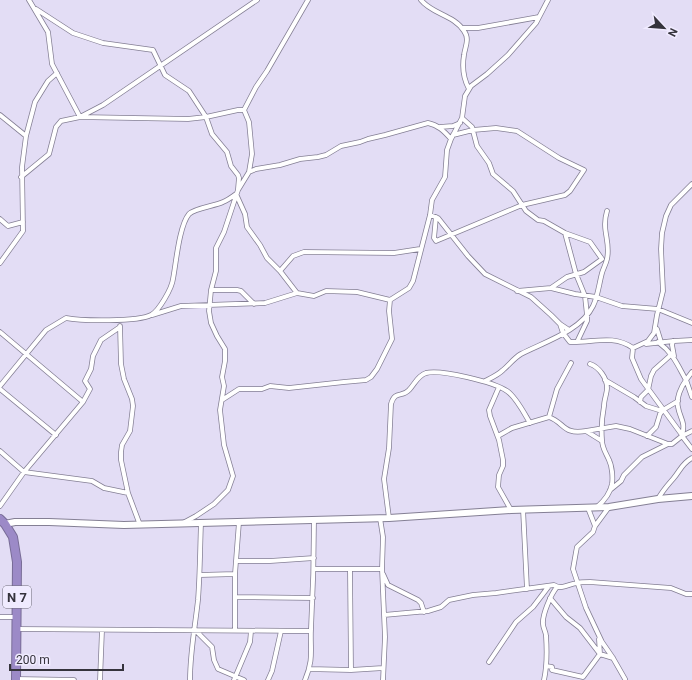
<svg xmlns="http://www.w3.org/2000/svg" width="692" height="680" font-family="Roboto,sans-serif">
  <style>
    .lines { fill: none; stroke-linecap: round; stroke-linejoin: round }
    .street-casing { stroke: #847f94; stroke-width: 5.5 }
    .secondary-casing { stroke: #847f94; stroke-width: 8 }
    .highway-casing { stroke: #786c96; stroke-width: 10 }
    .street { stroke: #fff; stroke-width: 4 }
    .secondary { stroke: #fff; stroke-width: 6 }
    .highway { stroke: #9c8ac7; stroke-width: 8 }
    .labels { text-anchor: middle; stroke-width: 3; stroke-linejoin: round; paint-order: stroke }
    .shield { fill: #f0ebff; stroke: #6d6a76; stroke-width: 1 }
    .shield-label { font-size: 13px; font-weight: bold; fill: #35333c }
  </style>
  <rect width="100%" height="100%" fill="#e3ddf5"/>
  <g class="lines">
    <!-- street casing -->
    <g class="street-casing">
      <path id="street" d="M 29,0 L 48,32 L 52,64 L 80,117 L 188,119 L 206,117 L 238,110 L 244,110 L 249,122 L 252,154 L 249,172 L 238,190 L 224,232 L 216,248 L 216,271 L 211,290 L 209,311 L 211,323 L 217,336 L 225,349 L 225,361 L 222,377 L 224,386 L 220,410 L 224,445 L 233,476 L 228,490 L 214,504 L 196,516 L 183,523
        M 421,0 C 432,14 454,15 464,31 C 470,39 465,47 464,55 C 462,67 463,78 469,89
        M 36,9 L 73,33 L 103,43 L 153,50 L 165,75 L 189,91 L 206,117 L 212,134 L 227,152 L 231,166 L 238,175 L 239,178 L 238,189
        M 462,28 L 478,28 L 539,17
        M 244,110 L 256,87 L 267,71 L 308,0
        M 0,115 L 26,136
        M 462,118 L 472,127 L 477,146 L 489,163 L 493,174 L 513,191 L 526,211 L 538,220 L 544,221 L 565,233 L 590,242 L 602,259 L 584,272 L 567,277 L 551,288 L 517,291
        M 440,127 L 453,126 L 460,123
        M 249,172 L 256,169 L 280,165 L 300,159 L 318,157 L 326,155 L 341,146 L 360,142 L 368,139 L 385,135 L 428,123 C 438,125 444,131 451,139
        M 21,177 L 49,154 L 56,127 L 61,121 L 80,117 L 103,105 L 257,0
        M 430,215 L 438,218 L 468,256 L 485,274 L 531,297 L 551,315 L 560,324 L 569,330
        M 436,217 L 434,238 L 436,241 L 522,205 L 565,195 L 570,191 L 584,170 L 559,158 L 517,131 L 496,128 L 473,130 L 453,135
        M 0,219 L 8,226 L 23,222
        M 565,233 L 576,274 L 585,296 L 587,315 L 587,321 L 577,342
        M 0,263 L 23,231 L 22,167 L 26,136 L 35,102 L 48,81 L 57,73
        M 280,271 L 293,256 L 304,252 L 394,253 L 420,249
        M 551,288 L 575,294 L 596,297 L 622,306 L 658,309 L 692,323
        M 211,290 L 237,290 L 241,291 L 254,304
        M 152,315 L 181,306 L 265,303 L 297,293 L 314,296 L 326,291 L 357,292 L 390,300 L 409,288 L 413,281 L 430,215 L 432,200 L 445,177 L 447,150 L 451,139 L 462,118 L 465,96 L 471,86 L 487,74 L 508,55 L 536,23 L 548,0
        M 560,324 L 563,333 L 570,342 C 593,343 613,334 633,348 L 648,341 L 654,333 L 657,315 L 663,291 L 661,249 L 662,233 L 666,216 L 671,205 L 692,184
        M 120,326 L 121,364 L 124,379 L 132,399 L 133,406 L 130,431 L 122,445 L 121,452 L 121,460 L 128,493 L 140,525
        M 657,329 L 661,342
        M 0,332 L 83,402
        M 673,341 L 672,345 L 674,356
        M 658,342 C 673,353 677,364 686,380 C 681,387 676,398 678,407 C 680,419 686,422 682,435 L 682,436 L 672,444 L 668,444
        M 646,344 L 674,341 L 692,340
        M 633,348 L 632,358 L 641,379 L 682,435
        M 590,364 C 599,367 607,378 607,388 C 607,393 604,400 604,406 C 602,417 601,429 602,440 C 602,448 606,453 609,460 C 612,466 613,477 612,484 C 610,494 604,501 597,507
        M 692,372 L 686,380 L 692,397
        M 605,380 L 634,397 L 646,406 L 662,411
        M 485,381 C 491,378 498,375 503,370 C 509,365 514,358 521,354 C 544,342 581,331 593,306 C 598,296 599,284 602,273 C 603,269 606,264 607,259 C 611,241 601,231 607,211
        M 0,386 L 46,330 L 66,318 C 81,321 138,322 151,315 C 159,311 172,288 173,279 C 176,264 179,226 189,214 C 195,208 215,206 223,202 C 228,200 232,197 236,194 L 245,214 L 247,227 L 260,245 L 267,258 L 280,271 L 297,293
        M 499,387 L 489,410 L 490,416 L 499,440 L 503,460 L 503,466 L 499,475 L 498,487 L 511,510
        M 0,389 L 56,435
        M 222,400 L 239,389 L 262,389 L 270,386 L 289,388 L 344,382 L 366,380 L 371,377 L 377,369 L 392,339 L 389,311 L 390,300
        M 640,402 L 641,397 L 648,390 L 651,376 L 654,370 L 672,354
        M 549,417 L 557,389 L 571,363
        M 586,431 L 616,426 L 630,429 L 668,444 L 642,457 L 624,475 L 621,481 L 610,490
        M 692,431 L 682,436 L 692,449
        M 498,436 L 512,428 L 549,417 C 565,423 563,435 586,431 L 602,441
        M 647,436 L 656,427 L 660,414 L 663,410 L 678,401
        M 0,451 L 24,472 L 92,481 L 104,488 L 128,493
        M 658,499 C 663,490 667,486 673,479 C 680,471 682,463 692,458
        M 0,506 L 24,472 L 83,402 L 90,389 L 85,381 L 91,369 L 93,356 L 101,340 L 120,327
        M 609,507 L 595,526 L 593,532 L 577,547 L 576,552 L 573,569 L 586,608 L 602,642 L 613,658 L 625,679
        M 588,508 L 595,526
        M 523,509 L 527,589
        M 380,518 L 383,537 L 382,569 L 385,637 L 383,680
        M 389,518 L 384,479 L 389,448 L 391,404 C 395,390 402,398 409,390 C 415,384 417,376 426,373 C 440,369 494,382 507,391 C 516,397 524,413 530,423
        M 236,561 L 270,561 L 314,558
        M 314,569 L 382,569
        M 350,570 L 351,670
        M 383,574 L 388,585 L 418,600 L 421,603 L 424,612
        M 200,575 L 235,574
        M 235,597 L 313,598
        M 550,598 L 566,617 L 580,628 L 600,654 L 613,658
        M 384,615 L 428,611 L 441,607 L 449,600 L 473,595 L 496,593 L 554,585 C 562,590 569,584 577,583 C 581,582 586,582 590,582 L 671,588 L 686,594 L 692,594
        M 0,617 L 17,617
        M 17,629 L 311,631
        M 195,630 L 212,647 L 214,660 L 218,669 L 244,680
        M 235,630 L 235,574 L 239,522
        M 489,662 L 516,622 L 533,607 L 549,586
        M 546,666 L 552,667 L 552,670 L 583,677 L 600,654 L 599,639
        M 309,669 L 351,670 L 383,668
        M 16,679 L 74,680
        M 100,680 L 102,630
        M 190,680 C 190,653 195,627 198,600 C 200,574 200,549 201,523
        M 234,680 L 250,642 L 251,631
        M 268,680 L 272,671 L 281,631
        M 305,680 C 314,659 310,650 311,629 C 313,592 314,556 314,519
        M 544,680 C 547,666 547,650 546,636 C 546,632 543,628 543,624 C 542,615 551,594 557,587"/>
    </g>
    <!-- secondary casing -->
    <g class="secondary-casing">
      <path id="secondary" d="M 5,524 L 15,522 L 49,522 L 124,525 L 389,518 L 511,510 L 609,507 L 658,499 L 692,496"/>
    </g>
    <!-- highway casing -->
    <g class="highway-casing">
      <path id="highway" d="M 0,519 L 5,524 L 13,537 L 17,562 L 16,680"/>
    </g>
    <!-- street -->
    <use href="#street" class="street"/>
    <!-- secondary -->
    <use href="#secondary" class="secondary"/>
    <!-- highway -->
    <use href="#highway" class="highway"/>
  </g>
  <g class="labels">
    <!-- shield labels -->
    <rect class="shield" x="3" y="586" width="28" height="22" rx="3"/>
    <g class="shield-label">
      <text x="17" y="602">N 7</text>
    </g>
  </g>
  <!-- north arrow -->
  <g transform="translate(664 28) rotate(116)" stroke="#f0ebff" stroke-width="3" paint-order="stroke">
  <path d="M0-3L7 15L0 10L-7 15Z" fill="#35333c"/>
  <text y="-6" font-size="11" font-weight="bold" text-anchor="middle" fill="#35333c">N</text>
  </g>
  <!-- scale -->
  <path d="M10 664v6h113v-6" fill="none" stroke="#35333c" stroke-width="2"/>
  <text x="16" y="664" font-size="12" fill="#35333c" stroke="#f0ebff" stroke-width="3" paint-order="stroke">200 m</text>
</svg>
